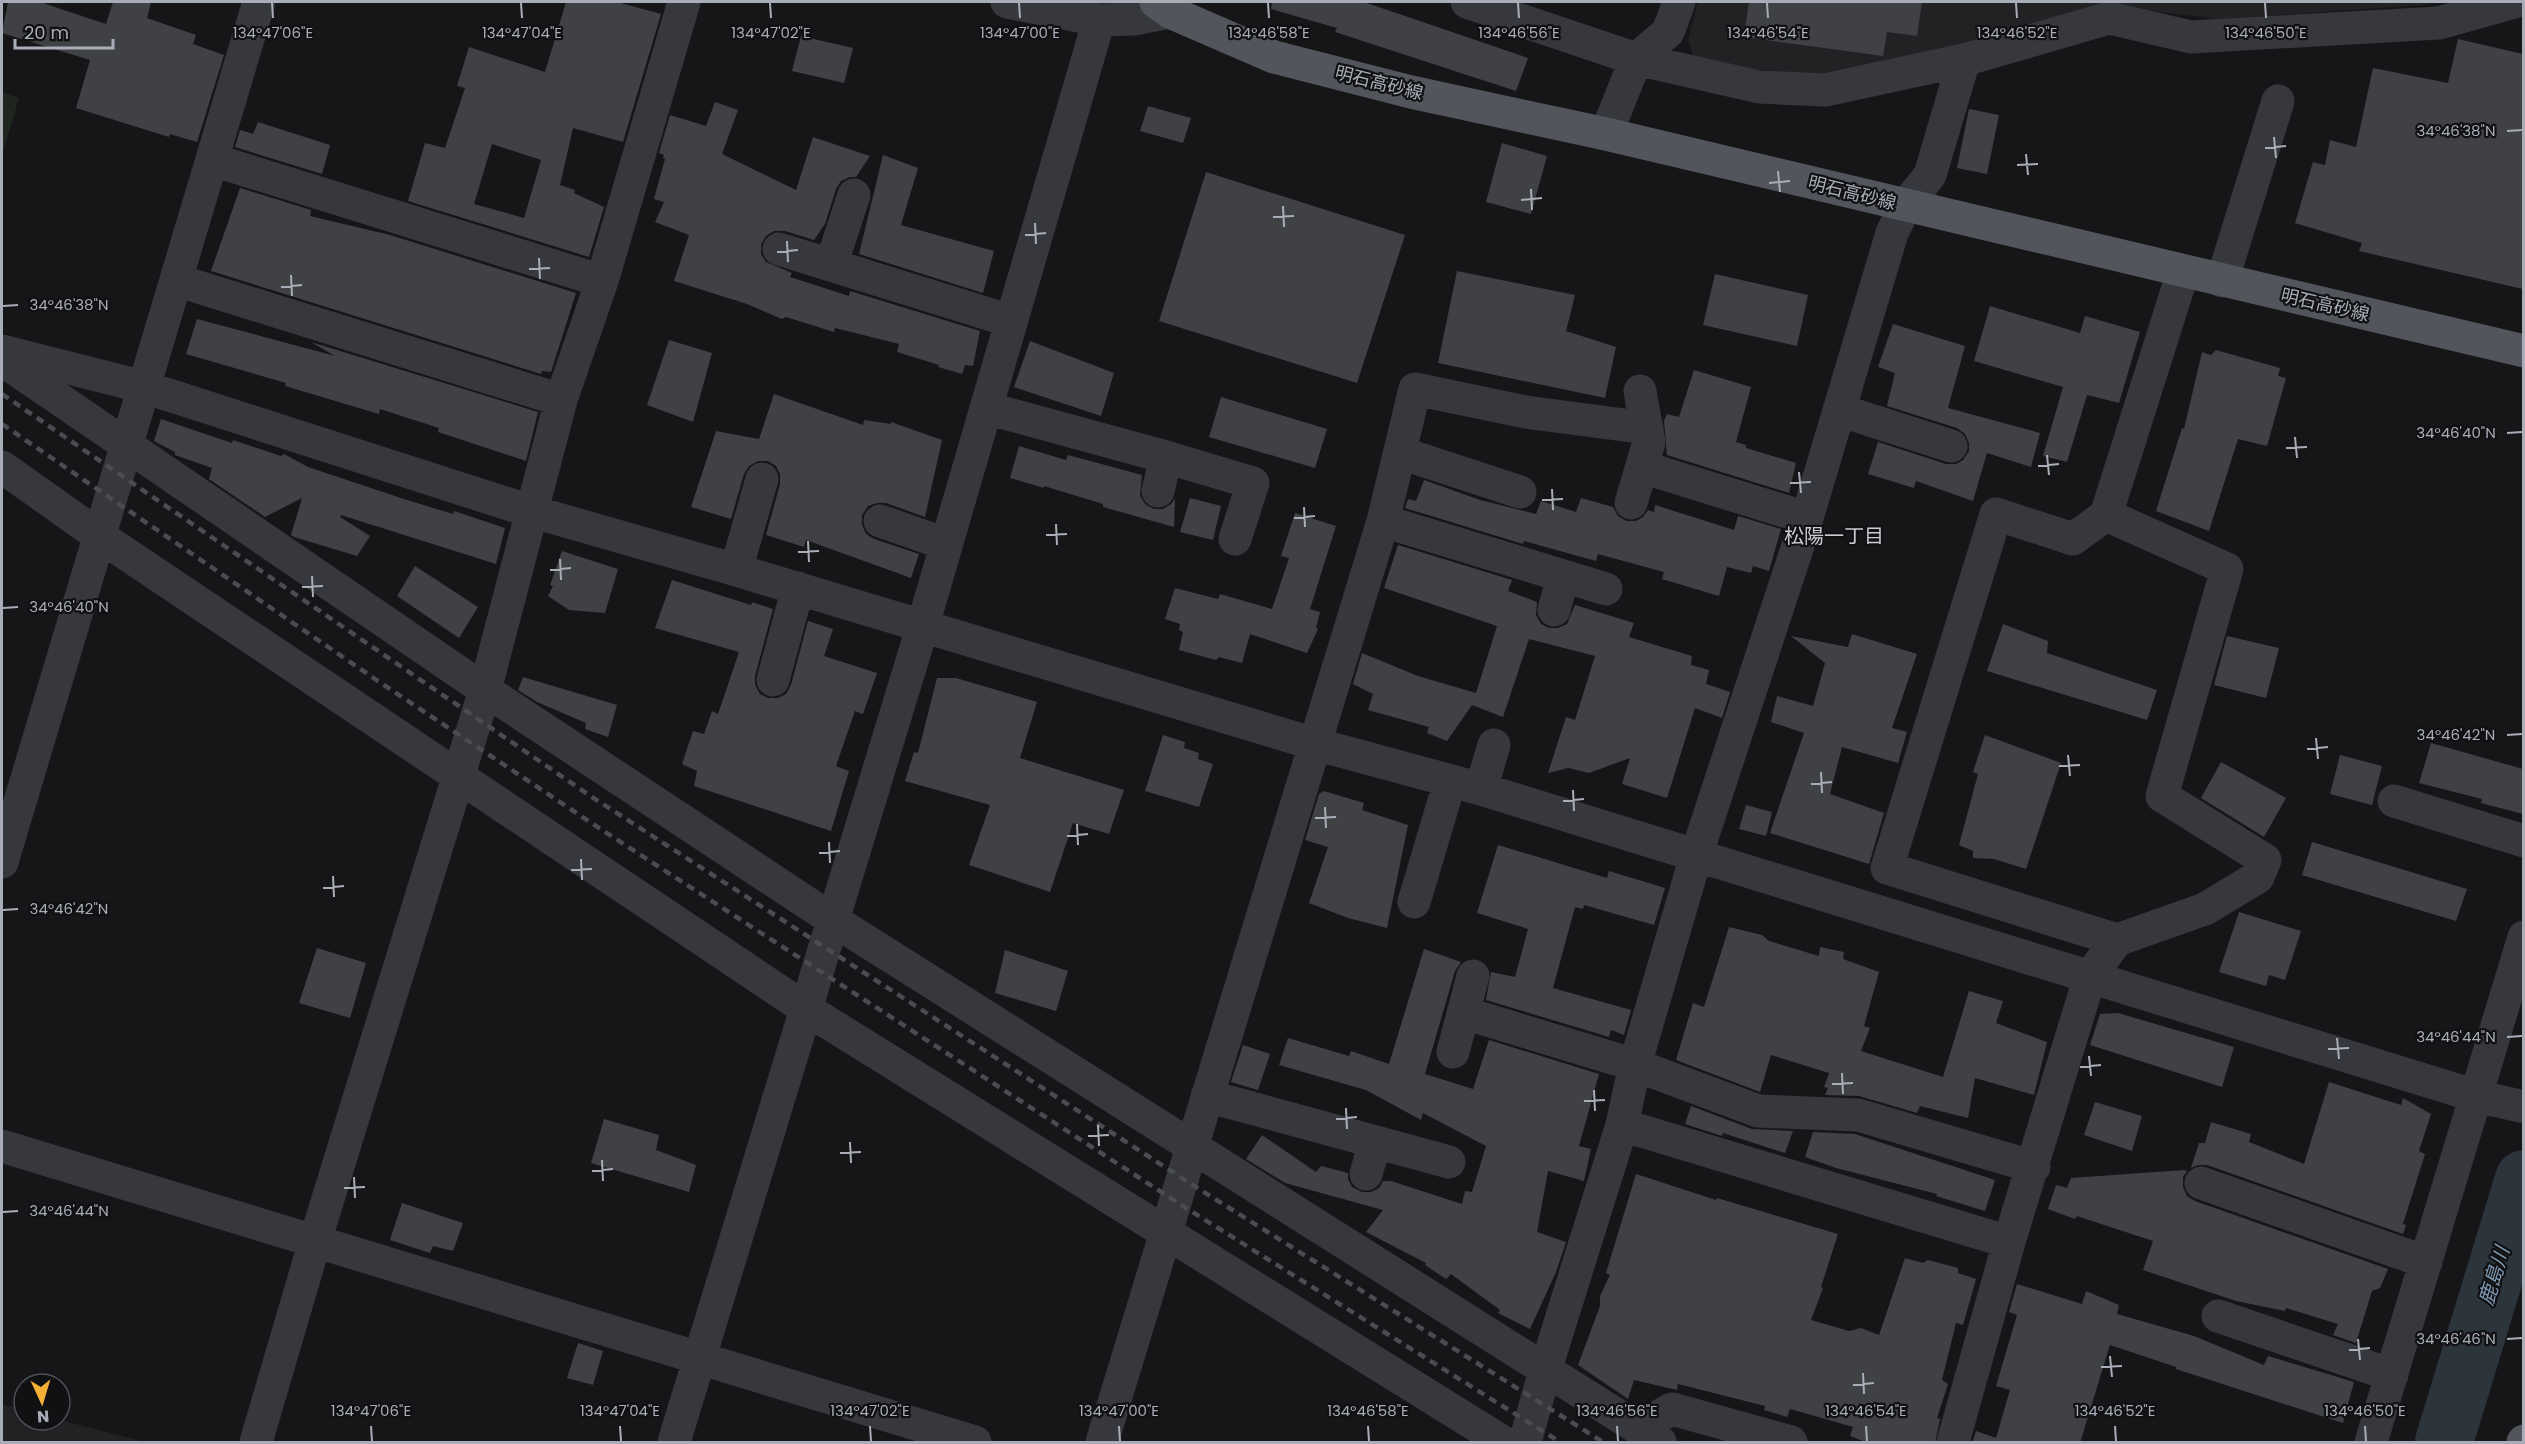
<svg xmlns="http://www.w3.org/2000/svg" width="2525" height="1444" font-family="Poppins,'Noto Sans JP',sans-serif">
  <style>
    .built { fill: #222225 }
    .green { fill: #1e261f }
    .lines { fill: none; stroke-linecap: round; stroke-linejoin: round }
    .river { stroke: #2c353c; stroke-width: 58 }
    .building { fill: #404145; fill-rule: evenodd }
    .minor { stroke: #37383d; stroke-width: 33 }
    .major { stroke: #53555c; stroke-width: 33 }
    .rail { stroke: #4a4c52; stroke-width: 4.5; stroke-dasharray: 8 6; stroke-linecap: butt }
    .ticks { fill: none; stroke: #a8adb8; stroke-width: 2 }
    .labels { text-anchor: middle; stroke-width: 4.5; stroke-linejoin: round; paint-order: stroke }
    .street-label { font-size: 18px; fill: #a8adb8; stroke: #111113 }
    .neighbourhood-label { font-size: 20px; fill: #c9ccd4; stroke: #111113 }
    .water-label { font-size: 20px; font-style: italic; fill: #7f9bb3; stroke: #111113 }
    .ticks-label { font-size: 15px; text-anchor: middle; fill: #a8adb8; stroke: #111113; stroke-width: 4.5; stroke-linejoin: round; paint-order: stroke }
  </style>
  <rect width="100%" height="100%" fill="#161618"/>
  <!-- built -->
  <path class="built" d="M 1698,2 L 2436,2 L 2423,5 L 2220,19 L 2109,6 L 1942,51 L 1832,76 L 1697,65 L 1688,40 Z
    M 2,1404 L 24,1410 L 24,1420 L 60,1420 L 145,1442 L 2,1442 Z"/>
  <!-- green -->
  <path class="green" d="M 2,92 L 19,98 L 2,156 Z"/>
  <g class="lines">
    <!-- river -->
    <path class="river" d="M 2444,1442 L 2524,1179"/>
  </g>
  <!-- building -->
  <path class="building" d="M 8,2 L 40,2 L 106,24 L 113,2 L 151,2 L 147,18 L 196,35 L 193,44 L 224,55 L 197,142 L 170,134 L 169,137 L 76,108 L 90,60 L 2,33 Z
    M 566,2 L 617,2 L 661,14 L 623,142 L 573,128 L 560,185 L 575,190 L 574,193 L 604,207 L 589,257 L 408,201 L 425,143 L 445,148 L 465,88 L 457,86 L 469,47 L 545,72 ZM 492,144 L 541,160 L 524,218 L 474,204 Z
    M 1272,2 L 1364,2 L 1528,58 L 1516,91 L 1335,32 L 1337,28 L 1271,9 Z
    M 1749,2 L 1922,2 L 1917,36 L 1887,32 L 1883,56 L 1744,37 Z
    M 801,36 L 853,48 L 844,83 L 792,71 Z
    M 2458,39 L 2523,54 L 2523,289 L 2359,251 L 2362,243 L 2295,223 L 2313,162 L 2325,165 L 2330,140 L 2356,147 L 2373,68 L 2448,83 Z
    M 715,102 L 738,110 L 722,154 L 796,190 L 813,137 L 870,156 L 856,177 L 850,177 L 841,181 L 836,189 L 825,224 L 814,240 L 785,231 L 774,231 L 766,236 L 761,244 L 761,254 L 766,262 L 792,273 L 790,277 L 849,296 L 850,291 L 980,331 L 973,366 L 965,365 L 962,374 L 938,367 L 939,365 L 897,352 L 899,344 L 835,328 L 834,332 L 786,317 L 782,319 L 747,304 L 674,281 L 689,235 L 655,222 L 664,202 L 654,199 L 665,159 L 663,158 L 664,155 L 659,153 L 670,115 L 706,126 Z
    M 1148,106 L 1191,118 L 1183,143 L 1140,131 Z
    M 1969,109 L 1999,115 L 1987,174 L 1957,168 Z
    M 258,122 L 330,145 L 322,174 L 235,147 L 240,130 L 253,134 Z
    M 1502,143 L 1547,156 L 1531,214 L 1486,202 Z
    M 883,155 L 918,168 L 901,225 L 994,251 L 983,293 L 859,254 Z
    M 1206,172 L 1405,235 L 1357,383 L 1159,321 Z
    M 240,188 L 311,210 L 310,216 L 390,235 L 576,293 L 551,372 L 542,371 L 541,374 L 211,271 Z
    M 1457,271 L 1575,295 L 1566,331 L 1616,347 L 1605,398 L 1438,363 Z
    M 1715,274 L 1808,295 L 1797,346 L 1703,325 Z
    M 1990,306 L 2080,333 L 2085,316 L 2140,332 L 2119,403 L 2087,395 L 2067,462 L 2043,456 L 2063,387 L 1974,361 Z
    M 197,319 L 335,356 L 311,342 L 538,412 L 526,461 L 438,432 L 439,428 L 380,409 L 379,414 L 285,386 L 286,383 L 186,354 Z
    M 1893,324 L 1965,346 L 1948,408 L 2040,433 L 2031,467 L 1987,453 L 1973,501 L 1916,481 L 1914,488 L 1868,474 L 1878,442 L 1946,464 L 1956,464 L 1963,460 L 1969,451 L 1969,443 L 1965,434 L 1957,428 L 1887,406 L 1895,373 L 1878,367 Z
    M 669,340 L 712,353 L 693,422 L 647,405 Z
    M 1030,341 L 1114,373 L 1101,416 L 1014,387 Z
    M 2216,350 L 2280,368 L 2278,376 L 2286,378 L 2267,446 L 2238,439 L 2209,531 L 2156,511 L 2182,428 L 2184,429 L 2202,352 L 2211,355 Z
    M 1694,370 L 1751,387 L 1736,442 L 1746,445 L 1746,448 L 1796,463 L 1789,493 L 1667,455 L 1664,421 L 1667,414 L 1679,417 Z
    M 774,394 L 863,425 L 864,420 L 891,424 L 891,422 L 942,440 L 925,517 L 886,503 L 877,503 L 868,506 L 862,515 L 862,525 L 866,534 L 874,539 L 919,554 L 911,578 L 806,540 L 804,547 L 766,535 L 780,484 L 780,474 L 776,466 L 768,461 L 758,461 L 749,466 L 744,474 L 731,519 L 691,507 L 716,431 L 759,439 Z
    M 1221,397 L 1327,429 L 1315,468 L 1209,437 Z
    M 161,419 L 232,443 L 233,440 L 281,456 L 284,454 L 308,467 L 407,500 L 453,514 L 454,511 L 505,528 L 496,564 L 341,515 L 340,517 L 370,536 L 357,556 L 294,537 L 291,535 L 302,498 L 265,517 L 209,479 L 212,468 L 175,455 L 175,452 L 154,441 Z
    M 1019,446 L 1066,460 L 1068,455 L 1142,475 L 1140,496 L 1146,505 L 1154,509 L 1163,509 L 1171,504 L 1175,499 L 1174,527 L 1103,507 L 1103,504 L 1044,486 L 1044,488 L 1010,478 Z
    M 1424,480 L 1480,500 L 1536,514 L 1541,501 L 1576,512 L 1581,498 L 1613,507 L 1618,516 L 1626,521 L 1636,521 L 1643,517 L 1648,510 L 1654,512 L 1655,505 L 1734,530 L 1738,516 L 1781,529 L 1769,571 L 1753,566 L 1751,573 L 1727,567 L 1719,596 L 1662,579 L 1664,572 L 1598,554 L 1596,561 L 1524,541 L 1523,544 L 1405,508 L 1408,499 L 1416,501 Z
    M 1190,498 L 1221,506 L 1213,540 L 1180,532 Z
    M 1295,513 L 1336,526 L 1310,609 L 1320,612 L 1316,628 L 1318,629 L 1307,653 L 1250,634 L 1242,663 L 1219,657 L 1216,660 L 1179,650 L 1183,632 L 1179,630 L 1180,624 L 1165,619 L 1175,588 L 1218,599 L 1220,594 L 1272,609 L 1289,558 L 1281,556 Z
    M 1398,545 L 1512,580 L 1508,591 L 1537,602 L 1536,615 L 1541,624 L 1549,628 L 1558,628 L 1567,624 L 1575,605 L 1634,623 L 1629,637 L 1692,656 L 1691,665 L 1709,670 L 1706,684 L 1730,692 L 1728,699 L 1722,718 L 1695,708 L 1667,798 L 1622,784 L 1630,758 L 1589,773 L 1568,768 L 1548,773 L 1566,717 L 1575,720 L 1595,656 L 1529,639 L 1503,717 L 1472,705 L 1447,741 L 1427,733 L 1429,727 L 1368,710 L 1373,694 L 1353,684 L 1362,653 L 1418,676 L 1476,693 L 1497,626 L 1384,588 Z
    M 562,551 L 618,569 L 605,613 L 569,610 L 548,596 L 553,586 L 550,585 Z
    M 415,566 L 478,607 L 459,638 L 397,596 Z
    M 672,580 L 751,605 L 752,602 L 773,609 L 755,676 L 755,685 L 760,694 L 768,698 L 778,698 L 786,694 L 791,685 L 808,621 L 833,629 L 824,656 L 877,673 L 863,714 L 855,711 L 836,766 L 849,771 L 831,831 L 694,786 L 697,771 L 682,764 L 693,731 L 704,734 L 712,711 L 718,714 L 739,652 L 655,628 Z
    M 2003,624 L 2048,641 L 2047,653 L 2157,690 L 2147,720 L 1987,671 Z
    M 1852,634 L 1917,654 L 1892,728 L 1907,732 L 1898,763 L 1842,747 L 1830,794 L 1884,813 L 1869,864 L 1770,833 L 1804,733 L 1771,722 L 1777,696 L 1813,706 L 1825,663 L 1791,636 L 1848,647 Z
    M 2227,636 L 2279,648 L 2266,698 L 2214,685 Z
    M 523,677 L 617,705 L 608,737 L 585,729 L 586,723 L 537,702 L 518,690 Z
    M 937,678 L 956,678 L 1037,702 L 1020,758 L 1124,790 L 1109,834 L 1073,823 L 1050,892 L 969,865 L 990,805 L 905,781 L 914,752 L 918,753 Z
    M 1163,735 L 1185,742 L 1184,748 L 1199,753 L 1198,759 L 1213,764 L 1199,807 L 1145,791 Z
    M 1985,735 L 2061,763 L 2026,869 L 1994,859 L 1973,858 L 1973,851 L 1959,845 L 1978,774 L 1973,772 Z
    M 2431,743 L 2523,769 L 2523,814 L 2481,803 L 2482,799 L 2419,783 Z
    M 2340,755 L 2382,766 L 2372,805 L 2330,794 Z
    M 2221,762 L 2286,798 L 2264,837 L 2201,798 Z
    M 1324,791 L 1364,803 L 1362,810 L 1408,825 L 1387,928 L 1348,918 L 1309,903 L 1328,847 L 1305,840 L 1319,794 Z
    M 1746,805 L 1772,812 L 1766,836 L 1739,829 Z
    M 2312,842 L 2467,889 L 2456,921 L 2302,875 Z
    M 1498,845 L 1607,878 L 1609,871 L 1665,888 L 1654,925 L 1584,905 L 1583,909 L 1575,907 L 1553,988 L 1631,1010 L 1624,1035 L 1611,1030 L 1609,1037 L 1486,1000 L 1491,972 L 1515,977 L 1528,929 L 1477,913 Z
    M 2239,912 L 2301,931 L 2285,980 L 2269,975 L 2266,986 L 2219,972 Z
    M 1729,927 L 1762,935 L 1769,941 L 1819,956 L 1820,947 L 1844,952 L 1843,959 L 1879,972 L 1864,1026 L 1870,1028 L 1861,1051 L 1943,1077 L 1969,991 L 2003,1001 L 1996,1023 L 2047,1042 L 2034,1095 L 1975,1078 L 1968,1118 L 1920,1106 L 1917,1113 L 1859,1096 L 1825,1095 L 1828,1088 L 1824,1087 L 1829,1073 L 1771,1055 L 1760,1092 L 1676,1060 L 1693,1003 L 1704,1007 Z
    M 317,948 L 366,963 L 350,1018 L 299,1003 Z
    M 1424,949 L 1461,962 L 1455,971 L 1425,1074 L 1473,1089 L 1489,1040 L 1599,1074 L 1579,1146 L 1591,1149 L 1584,1181 L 1548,1171 L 1537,1232 L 1566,1242 L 1556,1272 L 1530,1329 L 1498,1313 L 1500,1310 L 1451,1274 L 1446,1279 L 1425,1265 L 1426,1263 L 1366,1232 L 1383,1210 L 1285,1183 L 1246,1159 L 1262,1135 L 1316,1172 L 1321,1166 L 1348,1173 L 1348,1179 L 1352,1187 L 1362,1192 L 1371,1192 L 1379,1188 L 1383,1181 L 1391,1181 L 1462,1204 L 1465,1191 L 1472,1192 L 1486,1146 L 1423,1113 L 1421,1120 L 1366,1090 L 1279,1065 L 1288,1038 L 1349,1056 L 1351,1051 L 1389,1064 Z
    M 1005,950 L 1068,971 L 1056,1011 L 995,993 Z
    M 2118,1013 L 2234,1047 L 2222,1087 L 2090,1045 L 2100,1014 Z
    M 1243,1045 L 1270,1054 L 1258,1090 L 1231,1082 Z
    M 2329,1082 L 2401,1105 L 2403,1098 L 2431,1114 L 2419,1151 L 2425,1154 L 2403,1224 L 2406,1225 L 2403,1234 L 2207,1165 L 2198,1165 L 2191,1168 L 2199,1143 L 2205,1143 L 2211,1122 L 2251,1134 L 2249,1142 L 2304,1164 Z
    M 2095,1102 L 2142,1116 L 2132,1151 L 2084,1135 Z
    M 1691,1106 L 1752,1129 L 1793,1131 L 1785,1153 L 1723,1133 L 1722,1136 L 1685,1124 Z
    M 604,1119 L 659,1135 L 656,1150 L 696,1165 L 689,1192 L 591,1163 Z
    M 1813,1132 L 1855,1134 L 1995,1180 L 1985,1211 L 1936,1196 L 1937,1194 L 1836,1168 L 1805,1157 Z
    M 2184,1170 L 2187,1171 L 2183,1177 L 2183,1187 L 2187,1196 L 2195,1201 L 2388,1269 L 2380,1288 L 2372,1291 L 2356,1343 L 2333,1335 L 2338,1324 L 2286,1308 L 2285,1311 L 2236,1301 L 2143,1270 L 2153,1241 L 2077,1216 L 2075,1219 L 2048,1209 L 2056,1185 L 2067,1188 L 2071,1178 Z
    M 1636,1174 L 1716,1200 L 1717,1198 L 1838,1234 L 1821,1287 L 1823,1288 L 1811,1320 L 1849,1331 L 1861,1328 L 1879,1335 L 1905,1258 L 1923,1263 L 1928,1260 L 1958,1268 L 1958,1273 L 1976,1279 L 1963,1325 L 1956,1323 L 1942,1380 L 1948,1384 L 1937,1418 L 1940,1419 L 1935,1443 L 1868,1443 L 1850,1436 L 1853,1427 L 1790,1409 L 1787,1417 L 1764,1410 L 1765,1406 L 1678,1384 L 1677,1390 L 1634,1380 L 1628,1399 L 1578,1365 L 1600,1306 L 1600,1296 L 1610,1275 L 1606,1273 Z
    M 402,1203 L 463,1223 L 453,1251 L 433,1246 L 430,1253 L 390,1240 Z
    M 2017,1284 L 2082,1304 L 2086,1291 L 2119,1305 L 2117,1314 L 2194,1336 L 2264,1365 L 2268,1356 L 2354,1382 L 2343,1423 L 2176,1369 L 2176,1367 L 2110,1345 L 2080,1443 L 1972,1443 L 1976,1431 L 1996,1438 L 2010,1390 L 1996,1386 L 2017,1315 L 2009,1312 Z
    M 578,1343 L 603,1351 L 593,1385 L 567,1378 Z"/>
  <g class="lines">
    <!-- minor -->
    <path class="minor" d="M 1007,2 L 1099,20 L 1134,19 L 1170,12
      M 1467,2 L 1636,59 L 1759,87 L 1825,90 L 1964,60
      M 1606,134 L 1636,59 L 1668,32 L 1679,2
      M 213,160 L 602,281
      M 779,249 L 1011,321
      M 831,265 L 854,195
      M 176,280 L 561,400
      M 2222,281 L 2278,101
      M 2,351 L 144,387 L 530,511 L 736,570 L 1315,744 L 1481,789 L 2476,1096 L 2524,1107
      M 2,360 L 485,690 L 833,920 L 1660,1442
      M 986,408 L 1166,457 L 1253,483 L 1235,539
      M 1839,410 L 1951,446
      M 1401,453 L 1520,492
      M 2,467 L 98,535 L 806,1009 L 1503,1442
      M 1642,467 L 1807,518
      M 1158,491 L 1166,457
      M 1631,503 L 1649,442 L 1640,391
      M 880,521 L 946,544
      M 1383,521 L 1606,589
      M 736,570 L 762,479
      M 1554,610 L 1563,576
      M 773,680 L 798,588
      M 1481,789 L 1494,745
      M 2394,801 L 2524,841
      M 2,862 L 259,2
      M 1414,902 L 1450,781
      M 2117,940 L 1887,868 L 1996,514 L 2073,539 L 2106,515 L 2183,272
      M 1464,1013 L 1635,1065 L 1758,1111 L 1858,1115 L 2034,1167
      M 1453,1052 L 1473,976
      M 1207,1096 L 1449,1162
      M 1622,1125 L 2009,1242
      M 2,1146 L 975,1442
      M 1366,1174 L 1375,1142
      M 2201,1183 L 2426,1262
      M 2218,1316 L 2392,1375
      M 1638,1428 L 1672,1409 L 1791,1442
      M 256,1442 L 315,1241 L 485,690 L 561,400 L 602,281 L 684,2
      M 674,1442 L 923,625 L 1099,20
      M 1102,1442 L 1383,521 L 1415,389 L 1526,412 L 1647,428
      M 1525,1442 L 1545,1371 L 1622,1125 L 1635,1065 L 1696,856 L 1807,518 L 1892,233 L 1905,206 L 1930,175 L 1964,60 L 2109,18 L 2191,37 L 2439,23 L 2514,2
      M 1953,1442 L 2009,1242 L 2090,976 L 2117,940 L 2205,909 L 2258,877 L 2265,860 L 2162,796 L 2227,569 L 2106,515
      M 2371,1442 L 2524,937"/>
    <!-- major -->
    <path class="major" d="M 1156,2 L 1170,12 L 1274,57 L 1411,92 L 1606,134 L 2524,351
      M 2523,1442 L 2524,1441"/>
    <!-- rail -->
    <path class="rail" d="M 2,394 L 592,797 L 1199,1189 L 1603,1442
      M 2,424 L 375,679 L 599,828 L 1186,1208 L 1560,1442"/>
  </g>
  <!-- ticks -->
  <path class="ticks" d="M 272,3 L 273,18M 521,3 L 522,18M 770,3 L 771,18M 1019,3 L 1020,18M 1268,3 L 1269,18M 1518,3 L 1519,18M 1767,3 L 1768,18M 2016,3 L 2017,18M 2265,3 L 2266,18M 2507,131 L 2522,130M 2274,137 L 2276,158M 2265,148 L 2286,146M 2026,154 L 2028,175M 2017,165 L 2038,164M 1778,171 L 1780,192M 1769,183 L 1790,181M 1531,189 L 1532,210M 1521,200 L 1542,198M 1283,206 L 1284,227M 1273,217 L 1294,216M 1035,223 L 1036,244M 1025,235 L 1046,233M 787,241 L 788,262M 777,252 L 798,250M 539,258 L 540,279M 529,269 L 550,268M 291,275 L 292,296M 281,287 L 302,285M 3,306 L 18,305M 2507,433 L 2522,432M 2295,437 L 2297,458M 2286,448 L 2307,447M 2047,455 L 2049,475M 2038,466 L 2059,464M 1799,472 L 1801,493M 1790,483 L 1811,482M 1552,489 L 1553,510M 1542,500 L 1563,499M 1304,507 L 1305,527M 1294,518 L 1315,516M 1056,524 L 1057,545M 1046,535 L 1067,534M 808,541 L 809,562M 798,552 L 819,551M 560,559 L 561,580M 550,570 L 571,568M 312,576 L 313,597M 302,587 L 323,586M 3,608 L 18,607M 2507,735 L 2522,734M 2316,738 L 2318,759M 2307,749 L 2328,747M 2068,755 L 2070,776M 2059,766 L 2080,765M 1821,772 L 1822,793M 1811,784 L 1832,782M 1573,790 L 1574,811M 1563,801 L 1584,799M 1325,807 L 1326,828M 1315,818 L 1336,817M 1077,824 L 1078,845M 1067,836 L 1088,834M 829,842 L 830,863M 819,853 L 840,851M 581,859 L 582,880M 571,870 L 592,869M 333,876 L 334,897M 323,888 L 344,886M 3,910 L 18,909M 2507,1037 L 2522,1036M 2337,1038 L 2339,1059M 2328,1049 L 2349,1048M 2089,1056 L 2091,1076M 2080,1067 L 2101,1065M 1842,1073 L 1843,1094M 1832,1084 L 1853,1083M 1594,1090 L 1595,1111M 1584,1101 L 1605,1100M 1346,1108 L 1347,1129M 1336,1119 L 1357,1117M 1098,1125 L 1099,1146M 1088,1136 L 1109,1135M 850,1142 L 851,1163M 840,1153 L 861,1152M 602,1160 L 603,1181M 592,1171 L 613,1169M 354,1177 L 355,1198M 344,1188 L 365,1187M 3,1212 L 18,1211M 2358,1339 L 2360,1360M 2507,1339 L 2522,1338M 2349,1350 L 2370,1348M 2110,1356 L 2112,1377M 2101,1367 L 2122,1366M 1863,1373 L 1864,1394M 1853,1385 L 1874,1383M 371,1426 L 372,1441M 620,1426 L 621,1441M 870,1426 L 871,1441M 1119,1426 L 1120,1441M 1368,1426 L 1369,1441M 1617,1426 L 1618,1441M 1866,1426 L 1867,1441M 2115,1426 L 2116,1441M 2365,1426 L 2366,1441"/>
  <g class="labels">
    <!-- street labels -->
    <g class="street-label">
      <text transform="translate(1379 83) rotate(14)" y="6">明石高砂線</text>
      <text transform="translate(1852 193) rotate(14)" y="6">明石高砂線</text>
      <text transform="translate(2325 305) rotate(13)" y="6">明石高砂線</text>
    </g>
    <!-- neighbourhood labels -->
    <g class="neighbourhood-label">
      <text x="1834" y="543">松陽一丁目</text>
    </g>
    <!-- water labels -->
    <g class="water-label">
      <text transform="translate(2494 1276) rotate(-73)" y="7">鹿島川</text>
    </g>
  </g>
  <g class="ticks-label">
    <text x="273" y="38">134°47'06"E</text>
    <text x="522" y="38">134°47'04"E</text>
    <text x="771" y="38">134°47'02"E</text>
    <text x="1020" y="38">134°47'00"E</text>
    <text x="1269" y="38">134°46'58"E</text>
    <text x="1519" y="38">134°46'56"E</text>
    <text x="1768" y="38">134°46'54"E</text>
    <text x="2017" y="38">134°46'52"E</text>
    <text x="2266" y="38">134°46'50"E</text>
    <text x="2456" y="136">34°46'38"N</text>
    <text x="69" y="310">34°46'38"N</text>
    <text x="2456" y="438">34°46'40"N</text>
    <text x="69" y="612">34°46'40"N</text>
    <text x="2456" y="740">34°46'42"N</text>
    <text x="69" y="914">34°46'42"N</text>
    <text x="2456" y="1042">34°46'44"N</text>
    <text x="69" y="1216">34°46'44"N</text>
    <text x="2456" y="1344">34°46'46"N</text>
    <text x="371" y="1416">134°47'06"E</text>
    <text x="620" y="1416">134°47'04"E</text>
    <text x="870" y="1416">134°47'02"E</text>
    <text x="1119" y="1416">134°47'00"E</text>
    <text x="1368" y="1416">134°46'58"E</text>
    <text x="1617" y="1416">134°46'56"E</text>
    <text x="1866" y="1416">134°46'54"E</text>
    <text x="2115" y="1416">134°46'52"E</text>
    <text x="2365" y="1416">134°46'50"E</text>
  </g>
  <!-- border -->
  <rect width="2525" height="1444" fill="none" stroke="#a8adb8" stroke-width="6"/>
  <!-- north arrow -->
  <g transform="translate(42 1402) rotate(176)"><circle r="28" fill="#111113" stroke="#4d4f55" stroke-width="1.5"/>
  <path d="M0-4.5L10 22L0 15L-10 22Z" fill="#f2b134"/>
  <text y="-9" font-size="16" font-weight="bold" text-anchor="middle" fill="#a8adb8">N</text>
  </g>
  <!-- scale -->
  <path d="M15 39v9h98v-9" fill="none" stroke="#a8adb8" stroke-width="3"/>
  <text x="24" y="39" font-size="18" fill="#a8adb8" stroke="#111113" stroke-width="4.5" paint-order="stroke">20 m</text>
</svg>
